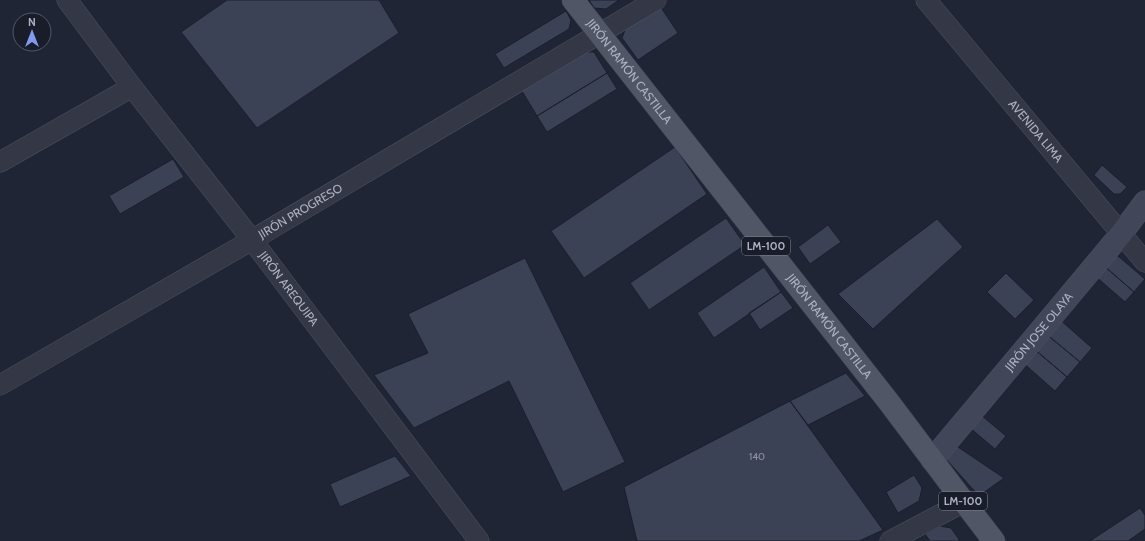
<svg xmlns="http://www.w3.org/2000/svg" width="1145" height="541" font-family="Cabin,sans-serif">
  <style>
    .building { fill: #3c4256; stroke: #1b1f2c }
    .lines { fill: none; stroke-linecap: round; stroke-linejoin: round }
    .street-casing { stroke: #4e5261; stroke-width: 21 }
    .secondary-casing { stroke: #4e5261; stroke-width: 23 }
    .primary-casing { stroke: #3d414f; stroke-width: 23 }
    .street { stroke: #333746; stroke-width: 20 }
    .secondary { stroke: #414658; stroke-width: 22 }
    .primary { stroke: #515666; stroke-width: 22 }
    .labels { text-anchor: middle; stroke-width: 4; stroke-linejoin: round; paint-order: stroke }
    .number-label { font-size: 10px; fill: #9195a8 }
    .shield { fill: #191d2a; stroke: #818595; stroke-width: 1 }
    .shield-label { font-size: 11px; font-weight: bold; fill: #adb1c3 }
    .street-label { font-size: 12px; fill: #adb1c3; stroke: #191d2a }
  </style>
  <rect width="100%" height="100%" fill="#202535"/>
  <!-- building -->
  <path class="building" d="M 227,0 L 379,0 L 399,33 L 257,128 L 181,32 Z
    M 589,0 L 619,0 L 606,9 L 594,8 Z
    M 660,6 L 678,33 L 638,60 L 622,38 L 625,30 Z
    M 566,11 L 571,20 L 569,29 L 504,68 L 495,54 Z
    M 586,52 L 594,52 L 607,73 L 537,116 L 522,91 Z
    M 607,73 L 617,89 L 547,132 L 537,116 Z
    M 675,147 L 707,194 L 584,278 L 551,231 Z
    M 173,159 L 184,177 L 120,214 L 109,196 Z
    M 1102,165 L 1127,187 L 1120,194 L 1114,194 L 1094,175 Z
    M 726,218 L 745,245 L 649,310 L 630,283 Z
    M 937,219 L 963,247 L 873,329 L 838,294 Z
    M 828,225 L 841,242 L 810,264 L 798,247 Z
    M 1111,256 L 1118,256 L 1145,279 L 1134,292 L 1103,265 Z
    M 525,258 L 625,462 L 563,492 L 509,381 L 414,428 L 374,375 L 428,353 L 408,314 Z
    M 1103,265 L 1134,292 L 1125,302 L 1094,275 Z
    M 764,267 L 781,292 L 714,338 L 697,313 Z
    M 1006,273 L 1034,300 L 1015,319 L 987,292 Z
    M 781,292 L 793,308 L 760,330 L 749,313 Z
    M 1058,318 L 1092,348 L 1080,362 L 1045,333 Z
    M 1045,333 L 1080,362 L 1067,377 L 1033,348 Z
    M 1033,348 L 1067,377 L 1055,391 L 1021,361 Z
    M 846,373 L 865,396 L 808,425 L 790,401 Z
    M 790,401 L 883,530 L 859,541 L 637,541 L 624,487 Z
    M 981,415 L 1006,436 L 995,449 L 970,428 Z
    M 955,445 L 1004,478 L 979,496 L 944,457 Z
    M 395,456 L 411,476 L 340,507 L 330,484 Z
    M 914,475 L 922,488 L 919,501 L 898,513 L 886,492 Z
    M 1140,508 L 1145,515 L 1145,529 L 1128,541 L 1090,541 Z
    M 940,526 L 951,528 L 960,541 L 930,541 L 925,534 Z"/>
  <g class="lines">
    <!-- street casing -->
    <g class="street-casing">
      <g id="street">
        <path id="s1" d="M 67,0 L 132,87 L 252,240 L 479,541"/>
        <path id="s2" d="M 926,0 L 1145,262"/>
        <path d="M 0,162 L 132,87"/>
        <path id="s3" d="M 0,385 L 252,240 L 656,0"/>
        <path d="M 890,541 L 964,502"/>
      </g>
    </g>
    <!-- secondary casing -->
    <g class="secondary-casing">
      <g id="secondary">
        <path id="s4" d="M 932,460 L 1121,234 L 1145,202"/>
      </g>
    </g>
    <!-- primary casing -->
    <g class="primary-casing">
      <g id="primary">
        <path id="s5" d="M 573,0 L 888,401 L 964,502 L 994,541"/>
      </g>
    </g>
    <!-- street -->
    <use href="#street" class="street"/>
    <!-- secondary -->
    <use href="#secondary" class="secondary"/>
    <!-- primary -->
    <use href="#primary" class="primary"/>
  </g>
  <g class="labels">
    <!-- number labels -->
    <g class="number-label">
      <text x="757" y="460">140</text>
    </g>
    <!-- shield labels -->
    <g class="shield">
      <rect x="742" y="237" width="48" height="18" rx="3"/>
      <rect x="939" y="492" width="48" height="18" rx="3"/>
    </g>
    <g class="shield-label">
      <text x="766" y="250">LM-100</text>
      <text x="963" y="505">LM-100</text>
    </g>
    <!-- street labels -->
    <g class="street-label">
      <text dy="4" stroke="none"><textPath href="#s5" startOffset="91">JIRÓN RAMÓN CASTILLA</textPath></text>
      <text dy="4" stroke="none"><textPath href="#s2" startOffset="171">AVENIDA LIMA</textPath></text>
      <text dy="4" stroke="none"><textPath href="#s3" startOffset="347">JIRÓN PROGRESO</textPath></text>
      <text dy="4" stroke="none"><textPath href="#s1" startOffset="364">JIRÓN AREQUIPA</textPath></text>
      <text dy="4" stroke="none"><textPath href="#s5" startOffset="415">JIRÓN RAMÓN CASTILLA</textPath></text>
      <text dy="4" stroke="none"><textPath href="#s4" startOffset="167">JIRÓN JOSE OLAYA</textPath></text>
    </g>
  </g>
  <!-- north arrow -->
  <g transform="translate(32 32)"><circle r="19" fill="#191d2a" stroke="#545867"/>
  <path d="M0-3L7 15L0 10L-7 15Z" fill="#8298f3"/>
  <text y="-6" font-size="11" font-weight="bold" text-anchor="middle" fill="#adb1c3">N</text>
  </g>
</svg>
